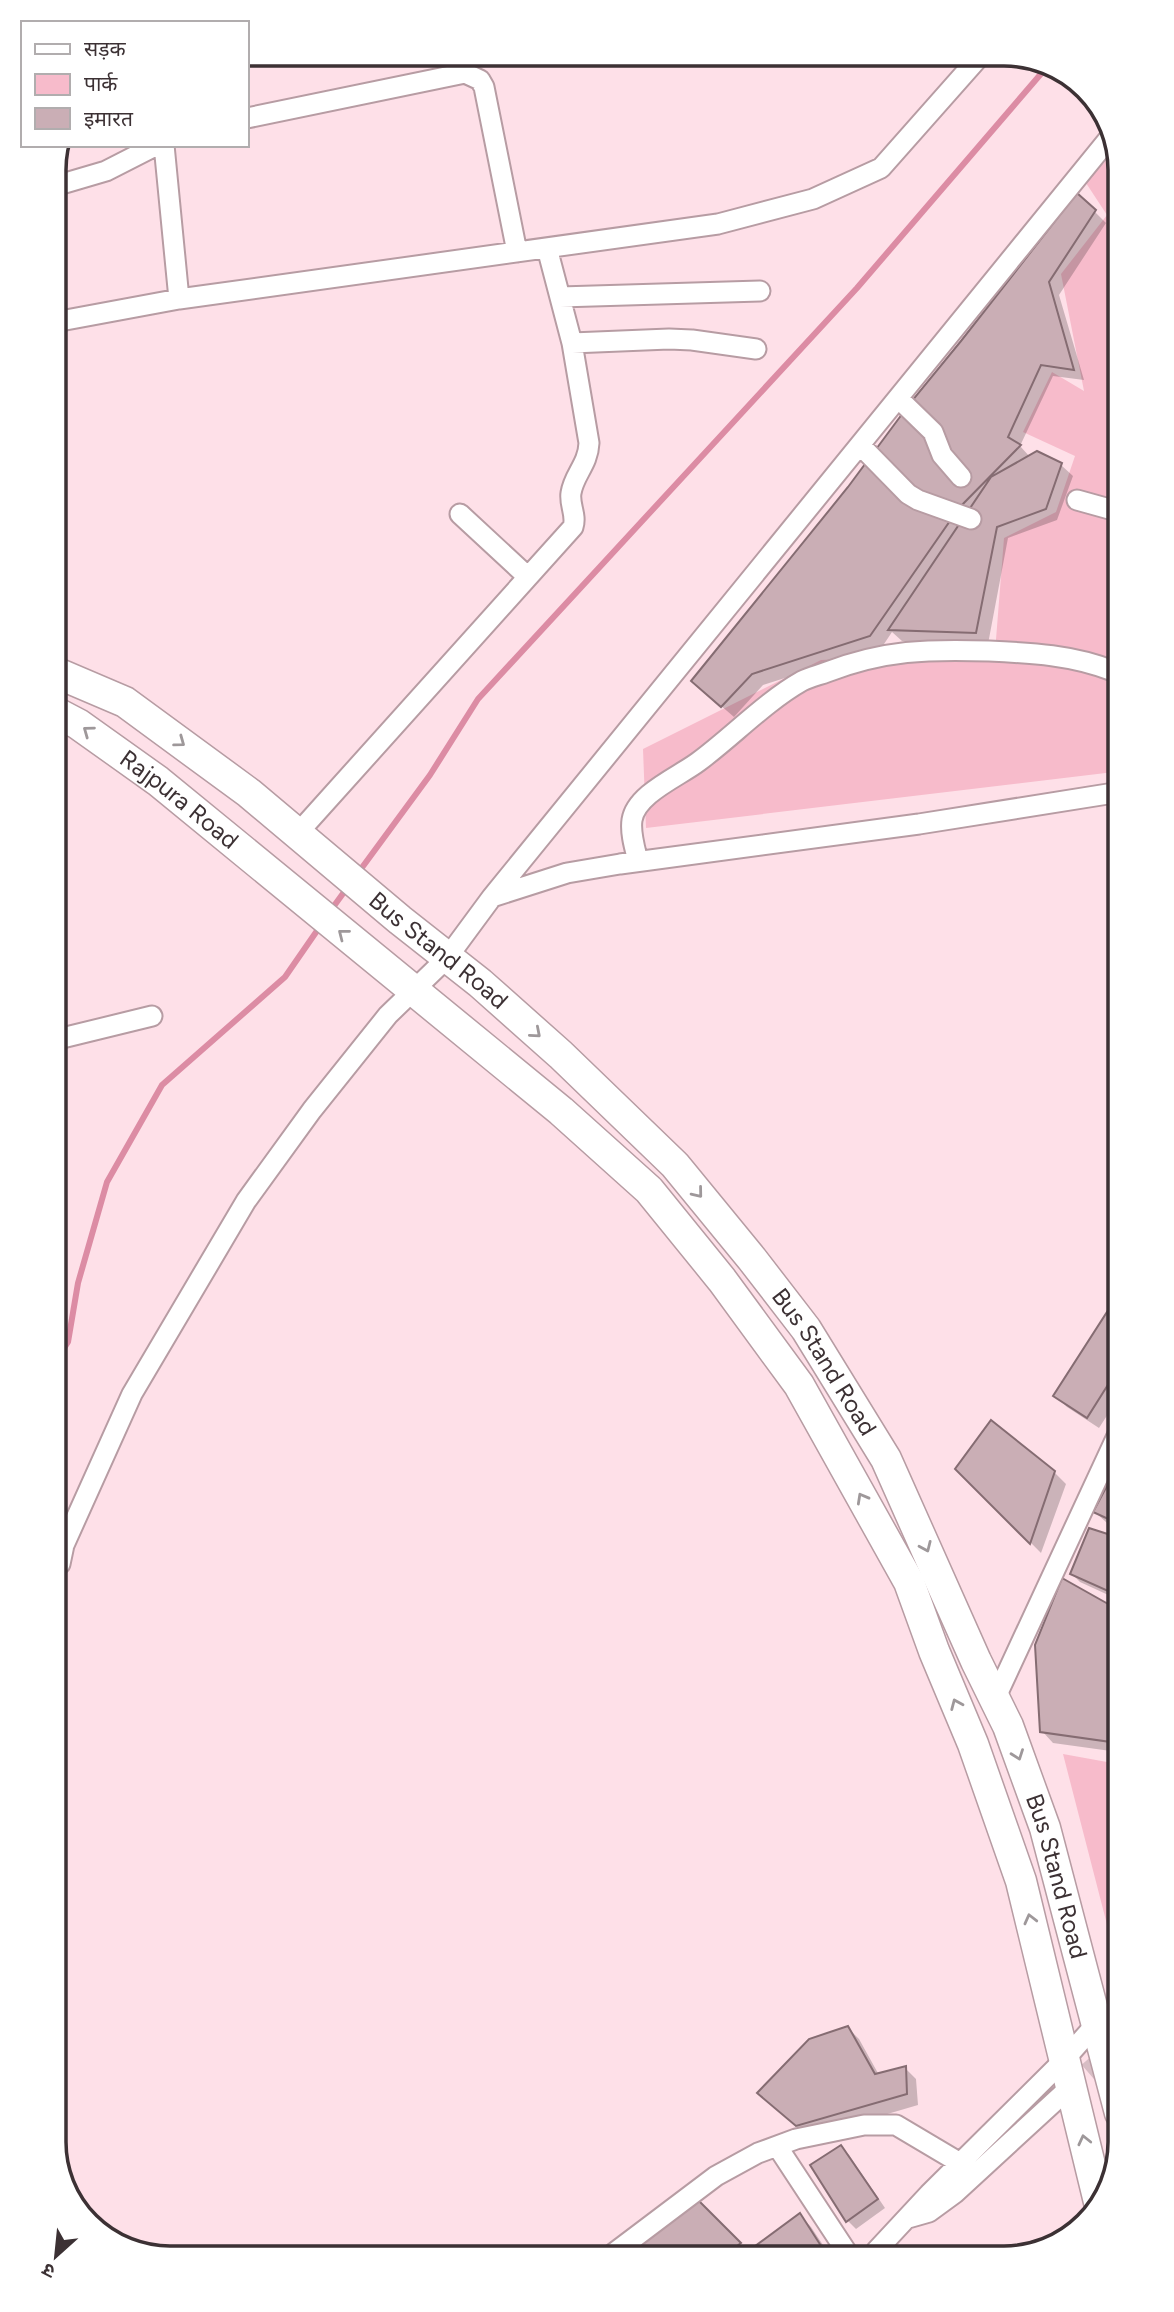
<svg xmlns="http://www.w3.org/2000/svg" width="1174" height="2312" font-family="Figtree,'Noto Sans Devanagari',sans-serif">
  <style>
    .green { fill: #f7bbcb }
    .shadow { fill: #0003 }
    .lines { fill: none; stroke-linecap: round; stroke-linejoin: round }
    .stream { stroke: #dc8ca4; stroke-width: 6 }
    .building { fill: #caaeb5; stroke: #856c72; stroke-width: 2 }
    .minor-tunnel { stroke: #d7bdc4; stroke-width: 19; stroke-dasharray: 19 10; stroke-linecap: butt }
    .minor-casing { stroke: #b79ca3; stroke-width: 23 }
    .primary-casing { stroke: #b79ca3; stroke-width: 33 }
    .minor { stroke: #fff; stroke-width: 19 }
    .primary { stroke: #fff; stroke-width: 30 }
    .oneway { stroke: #9e989a }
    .labels { text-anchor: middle; stroke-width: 5; stroke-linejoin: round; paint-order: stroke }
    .street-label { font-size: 24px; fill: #3c3134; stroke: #fff }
    .rim { fill: none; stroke: #3c3134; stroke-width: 3.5 }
  </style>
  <rect width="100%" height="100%" fill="#fee0e8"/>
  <!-- green -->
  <path class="green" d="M 1111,155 L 1114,772 L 646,828 L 643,749 L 821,660 L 995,652 L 1004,538 L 1056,512 L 1075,456 L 1023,432 L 1052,372 L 1084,391 L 1061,274 L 1107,215 L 1086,183 Z
    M 1063,1754 L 1118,1764 L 1119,1971 Z"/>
  <!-- shadow -->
  <path class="shadow" d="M 1095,212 L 1106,223 L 1059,295 L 1084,380 L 1053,376 L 1020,446 L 1030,457 L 1061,465 L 1073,476 L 1057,520 L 1008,538 L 988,644 L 902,641 L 892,632 L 882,647 L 763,685 L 734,717 L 705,692 Z
    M 1116,1302 L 1117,1400 L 1099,1428 L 1067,1407 L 1056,1396 Z
    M 958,1469 L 1054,1472 L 1066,1484 L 1041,1553 Z
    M 1117,1471 L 1117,1528 L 1107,1523 L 1095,1512 Z
    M 1090,1530 L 1117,1539 L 1117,1599 L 1080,1582 L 1072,1574 Z
    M 1063,1581 L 1117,1611 L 1118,1752 L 1053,1743 L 1042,1731 Z
    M 848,2028 L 859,2039 L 879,2075 L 905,2068 L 916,2079 L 918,2105 L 809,2137 L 771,2104 Z
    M 841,2147 L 849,2155 L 885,2208 L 856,2229 L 848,2221 L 813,2166 Z
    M 698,2202 L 747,2252 L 626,2253 Z
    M 800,2215 L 811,2227 L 827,2251 L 750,2252 Z"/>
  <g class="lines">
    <!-- stream -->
    <path class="stream" d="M 358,873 L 430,775 L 478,699 L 857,288 L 1046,68
      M 331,910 L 347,888
      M 59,1356 L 68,1342 L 78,1283 L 107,1182 L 162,1085 L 285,977 L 321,925"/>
  </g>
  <!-- building -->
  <path class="building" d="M 1077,193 L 1096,210 L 1049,282 L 1074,370 L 1041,365 L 1008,437 L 1021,445 L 959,508 L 870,636 L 752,674 L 721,707 L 691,681 L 848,487 L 911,402 L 961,341 Z
    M 1037,451 L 1062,463 L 1046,509 L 997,527 L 976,633 L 888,630 L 991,477 Z
    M 1116,1298 L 1116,1372 L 1087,1418 L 1053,1396 Z
    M 991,1420 L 1055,1471 L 1030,1544 L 955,1469 Z
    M 1117,1467 L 1117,1523 L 1093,1512 Z
    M 1089,1528 L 1117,1537 L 1117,1595 L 1070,1574 Z
    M 1062,1578 L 1117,1609 L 1118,1743 L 1040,1732 L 1035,1645 Z
    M 848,2026 L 875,2074 L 906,2066 L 907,2094 L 796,2126 L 757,2093 L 809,2039 Z
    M 841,2145 L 878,2199 L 846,2222 L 810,2165 Z
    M 698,2200 L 741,2243 L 729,2252 L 623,2253 Z
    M 800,2213 L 823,2249 L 819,2251 L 747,2252 Z
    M 1059,2234 L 1060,2239 L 1048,2249 L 1007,2249 Z"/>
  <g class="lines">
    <!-- minor-tunnel -->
    <path class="minor-tunnel" d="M 1066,2091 L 1119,2045"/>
    <!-- minor casing -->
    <g class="minor-casing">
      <path id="minor" d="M 247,118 L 465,73 L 480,80 L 484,87 L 517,252
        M 164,145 L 179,299
        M 55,186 L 106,171 L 157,145
        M 560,297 L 760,291
        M 55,322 L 179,299 L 718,224 L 813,199 L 881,168 L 981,55
        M 572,343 L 669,339 L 692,340 L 756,349
        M 898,398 L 933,432 L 942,455 L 961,477
        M 860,445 L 908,494 L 918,500 L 971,519
        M 1077,500 L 1113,510
        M 460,514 L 528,577
        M 298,833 L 573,527 C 577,515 569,505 571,493 C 574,474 588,465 589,443 L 572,343 L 547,248
        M 638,861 C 635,849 630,833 632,820 C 636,794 678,777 698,762 C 732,737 765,702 802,681 C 810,677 819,675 827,672 C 884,650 928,649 989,651 C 1032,653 1073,655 1113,671
        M 492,897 L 567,873 L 620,864 L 919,824 L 1114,793
        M 58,1039 L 152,1016
        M 60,1564 L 64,1545 L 132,1394 L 246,1201 L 312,1110 L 388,1015 L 447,958 L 492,897 L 1111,136
        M 995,1699 L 1117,1436
        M 777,2146 L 846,2251
        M 908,2218 L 929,2212 L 955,2193 L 1066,2091
        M 876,2251 L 929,2194 L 1065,2059 L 1096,2024 L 1119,2009
        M 614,2253 L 716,2176 L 758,2153 L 796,2139 L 864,2125 L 896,2125 L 960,2163"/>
    </g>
    <!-- primary casing -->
    <g class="primary-casing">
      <g id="primary">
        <path id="s1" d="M 57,673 L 125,702 L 249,793 L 400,920 L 480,983 L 561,1055 L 675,1165 L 752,1259 L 806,1329 L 886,1459 L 976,1661 L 1008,1726 L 1045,1828 L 1120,2113"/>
        <path id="s2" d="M 57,713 L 78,724 L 158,781 L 561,1111 L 649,1190 L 722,1280 L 799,1385 L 909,1582 L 934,1651 L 973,1744 L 1021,1881 L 1100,2206"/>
      </g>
    </g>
    <!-- minor -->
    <use href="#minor" class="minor"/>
    <!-- primary -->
    <use href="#primary" class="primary"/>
  </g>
  <!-- one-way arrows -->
  <defs><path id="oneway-chevron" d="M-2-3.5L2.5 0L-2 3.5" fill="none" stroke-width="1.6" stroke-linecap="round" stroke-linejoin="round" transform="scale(1.75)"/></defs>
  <g class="oneway">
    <use href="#oneway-chevron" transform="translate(88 731) rotate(-144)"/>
    <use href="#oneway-chevron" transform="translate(180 742) rotate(36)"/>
    <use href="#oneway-chevron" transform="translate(343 934) rotate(-142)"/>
    <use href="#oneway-chevron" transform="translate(536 1033) rotate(41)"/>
    <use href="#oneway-chevron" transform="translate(698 1193) rotate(51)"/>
    <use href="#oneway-chevron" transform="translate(862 1498) rotate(-119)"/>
    <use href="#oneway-chevron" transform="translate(926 1547) rotate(66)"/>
    <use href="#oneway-chevron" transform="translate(956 1704) rotate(-113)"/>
    <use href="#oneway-chevron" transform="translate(1018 1755) rotate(70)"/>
    <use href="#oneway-chevron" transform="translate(1030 1919) rotate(-104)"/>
    <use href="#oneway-chevron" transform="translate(1084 2140) rotate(-103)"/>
  </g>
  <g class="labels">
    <!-- street labels -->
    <g class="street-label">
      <text dy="8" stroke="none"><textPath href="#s2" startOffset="150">Rajpura Road</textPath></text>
      <text dy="8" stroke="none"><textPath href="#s1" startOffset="474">Bus Stand Road</textPath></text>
      <text dy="8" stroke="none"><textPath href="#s1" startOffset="1041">Bus Stand Road</textPath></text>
      <text dy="8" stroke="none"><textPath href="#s1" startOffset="1608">Bus Stand Road</textPath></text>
    </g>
  </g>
  <!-- crop -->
  <path d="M0 0H1174V2312H0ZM170 66H1004A104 104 0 0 1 1108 170V2142A104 104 0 0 1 1004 2246H170A104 104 0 0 1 66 2142V170A104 104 0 0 1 170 66Z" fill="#fff" fill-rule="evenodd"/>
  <path class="rim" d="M170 66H1004A104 104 0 0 1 1108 170V2142A104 104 0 0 1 1004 2246H170A104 104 0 0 1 66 2142V170A104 104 0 0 1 170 66Z"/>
  <!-- legend -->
  <rect x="21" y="21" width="228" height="126" fill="#ffffff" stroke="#b1adae" stroke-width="2"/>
  <rect x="35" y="44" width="35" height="10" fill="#ffffff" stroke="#b1adae" stroke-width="2"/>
  <text x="84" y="56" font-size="21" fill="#3c3134">सड़क</text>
  <rect x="35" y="74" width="35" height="21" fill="#f7bbcb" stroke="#b1adae" stroke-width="2"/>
  <text x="84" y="91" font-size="21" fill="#3c3134">पार्क</text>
  <rect x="35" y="108" width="35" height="21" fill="#caaeb5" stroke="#b1adae" stroke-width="2"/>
  <text x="84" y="126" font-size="21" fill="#3c3134">इमारत</text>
  <!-- north arrow -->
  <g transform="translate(56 2256) rotate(207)" stroke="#ffffff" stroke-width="5" paint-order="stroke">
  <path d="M0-5L12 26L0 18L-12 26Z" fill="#3c3134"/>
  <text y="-10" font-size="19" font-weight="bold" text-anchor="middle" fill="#3c3134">उ</text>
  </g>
</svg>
